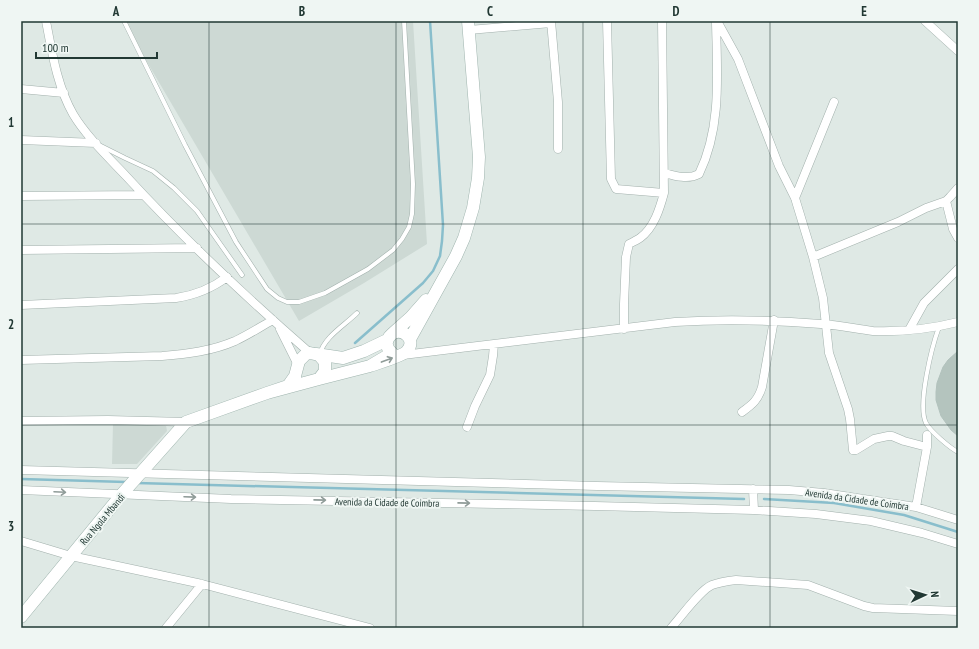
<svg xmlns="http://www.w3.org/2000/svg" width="979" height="649" font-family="'PT Sans Narrow',sans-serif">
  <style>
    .built { fill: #cdd9d4 }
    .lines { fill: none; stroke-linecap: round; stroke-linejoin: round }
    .stream { stroke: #89becc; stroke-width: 2.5 }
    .building { fill: #b4c4be; stroke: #b2c2bd }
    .lane-casing { stroke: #a2b0ac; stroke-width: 5 }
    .street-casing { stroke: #a2b0ac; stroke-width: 9 }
    .secondary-casing { stroke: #9fb4ae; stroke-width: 13 }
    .lane { stroke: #fff; stroke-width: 4 }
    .street { stroke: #fff; stroke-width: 8 }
    .secondary { stroke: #fff; stroke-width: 12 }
    .oneway { stroke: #909c99 }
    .grid { fill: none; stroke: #213833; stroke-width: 1; stroke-opacity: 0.55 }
    .labels { text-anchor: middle; stroke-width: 4; stroke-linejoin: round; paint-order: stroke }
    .street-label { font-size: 10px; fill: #213833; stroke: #eff6f3 }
    .neatline { fill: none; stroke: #213833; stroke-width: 1.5 }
    .grid-label { font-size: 13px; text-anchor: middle; font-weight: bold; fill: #213833 }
  </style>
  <rect width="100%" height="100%" fill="#dfe9e5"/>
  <!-- built -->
  <path class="built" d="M 123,21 L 413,21 L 427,244 L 364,283 L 299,321 Z
    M 113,424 L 166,425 L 167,431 L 137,464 L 112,464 Z"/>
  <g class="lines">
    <!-- stream -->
    <path class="stream" d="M 355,343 L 423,283 L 433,271 L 440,256 L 442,241 L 443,225 L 430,21
      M 21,479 L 126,482
      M 137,483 L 744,499
      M 764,499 L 834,503 L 904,515 L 958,532"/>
  </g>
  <!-- building -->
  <path class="building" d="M 958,351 L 957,393 L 958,436 L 951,430 L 941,416 L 936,400 L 936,392 L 937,383 L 943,367 L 948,360 Z"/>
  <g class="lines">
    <!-- lane casing -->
    <g class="lane-casing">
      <path id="lane" d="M 124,21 L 185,145 L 236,242 L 267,289 L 278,298 L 287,302 L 299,302 L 325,293 L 368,269 L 393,250 L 402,239 L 409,227 L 412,214 L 413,184 L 404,21
        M 101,146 L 125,158 L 153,171 L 174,188 L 197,211 L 242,275
        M 939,327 C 932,346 917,405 926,423 C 930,431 950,448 958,452
        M 320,354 C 324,337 345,325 357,313"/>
    </g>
    <!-- street casing -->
    <g class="street-casing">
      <path id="street" d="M 46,21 C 52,52 57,86 73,114 C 86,136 109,158 126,176 C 183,238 247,298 310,353
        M 551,21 L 558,102 L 558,149
        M 607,21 L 611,179 L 616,189 L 664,193
        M 717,21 L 738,59 L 779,166 L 795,198 L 813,257 L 823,298 L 829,353 L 848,409 L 850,419 L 853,450 L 856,450 L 874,439 L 888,436 L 892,436 L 904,441 L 927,447
        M 925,21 L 958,51
        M 469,30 L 551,23
        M 21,89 L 64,93
        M 21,140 L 96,143
        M 665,173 C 675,176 688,180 699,174 C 722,127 717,73 716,22
        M 21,196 L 143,195
        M 795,198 L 834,102
        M 946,201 L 953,229 L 958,238
        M 21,250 L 197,248
        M 813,257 L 898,222 L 926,208 L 946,201 L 950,197 L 958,188
        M 21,305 L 176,298 C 196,295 211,289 227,277
        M 280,329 L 298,365
        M 624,329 L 624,304 L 626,257 L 629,244 C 633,242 637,240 640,238 C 654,228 660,208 664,193 L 662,21
        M 909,330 L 924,303 L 958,269
        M 403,355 L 675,322 C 725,319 771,320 821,324 C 839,325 856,329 873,331 C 901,332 930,329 958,322
        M 21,360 L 162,356 C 187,354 212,351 235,341 C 248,335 260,327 273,320
        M 742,412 C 753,404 758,400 762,387 L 774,320
        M 21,421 L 108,420 L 186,422
        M 467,427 L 475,406 L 490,375 L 493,356 L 494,344
        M 21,470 L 597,486 L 789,490 L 824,493 L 916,507 L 958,520
        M 753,489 L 754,510
        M 21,490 L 231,499 L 595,506 L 754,510 L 816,514 L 871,521 L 922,533 L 958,544
        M 916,507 L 927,447 L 927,435
        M 21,541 L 71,556 L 202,584 L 370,628
        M 166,628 L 202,584
        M 671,628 C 681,617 700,590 712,585 C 720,582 728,581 736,580 L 808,585 L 864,606 L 873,608 L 958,611"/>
    </g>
    <!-- secondary casing -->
    <g class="secondary-casing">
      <path id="secondary" d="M 392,334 C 403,327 417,340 407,351 C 403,356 378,363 370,366 L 392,353 C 385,347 385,340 392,334 L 411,317 L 426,300
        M 410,339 L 456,256 L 464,238 L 473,208 L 478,178 L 479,157 L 468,21
        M 316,354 L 343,358 L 364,351 L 387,340
        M 319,379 L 370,366
        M 21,617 L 122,494 L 186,422 L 267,393 L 288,386 L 295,376 L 299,361 L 306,354 L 310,353 L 319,355 L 325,362 L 325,371 L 319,379 L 267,393"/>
    </g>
    <!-- lane -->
    <use href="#lane" class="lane"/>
    <!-- street -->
    <use href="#street" class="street"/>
    <!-- secondary -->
    <use href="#secondary" class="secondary"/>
  </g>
  <!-- one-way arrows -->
  <defs><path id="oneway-shaft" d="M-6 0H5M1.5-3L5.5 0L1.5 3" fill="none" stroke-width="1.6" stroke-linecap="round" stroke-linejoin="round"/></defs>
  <g class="oneway">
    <use href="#oneway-shaft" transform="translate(387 360) rotate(-20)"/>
    <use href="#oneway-shaft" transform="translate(60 492) rotate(3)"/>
    <use href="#oneway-shaft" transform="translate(190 497) rotate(2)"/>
    <use href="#oneway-shaft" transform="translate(320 500) rotate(1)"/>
    <use href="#oneway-shaft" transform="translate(464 503) rotate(1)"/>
  </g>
  <!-- grid -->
  <path class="grid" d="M 209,21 L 209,628M 396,21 L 396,628M 583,21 L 583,628M 770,21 L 770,628M 21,224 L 958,224M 21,425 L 958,425"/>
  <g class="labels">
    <!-- street labels -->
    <g class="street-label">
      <text transform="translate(857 499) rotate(8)" y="4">Avenida da Cidade de Coimbra</text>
      <text transform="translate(387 502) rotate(1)" y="4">Avenida da Cidade de Coimbra</text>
      <text transform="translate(102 519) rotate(-50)" y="4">Rua Ngola Mbandi</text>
    </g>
  </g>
  <!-- border -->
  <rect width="979" height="649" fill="none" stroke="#eff6f3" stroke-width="44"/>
  <!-- north arrow -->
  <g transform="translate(925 595) rotate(86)" stroke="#eff6f3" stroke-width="3" paint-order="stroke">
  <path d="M0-3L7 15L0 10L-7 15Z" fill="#213833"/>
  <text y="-6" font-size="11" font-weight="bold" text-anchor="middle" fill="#213833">N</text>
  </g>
  <!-- scale -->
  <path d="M36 52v6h121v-6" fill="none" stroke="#213833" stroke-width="2"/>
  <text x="42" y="52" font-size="12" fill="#213833" stroke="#eff6f3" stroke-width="3" paint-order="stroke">100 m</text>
  <rect x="22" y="22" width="935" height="605" class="neatline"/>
  <g class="grid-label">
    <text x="116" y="16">A</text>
    <text x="302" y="16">B</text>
    <text x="490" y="16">C</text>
    <text x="676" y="16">D</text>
    <text x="864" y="16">E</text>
    <text x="11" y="127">1</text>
    <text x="11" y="329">2</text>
    <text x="11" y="531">3</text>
  </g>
</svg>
